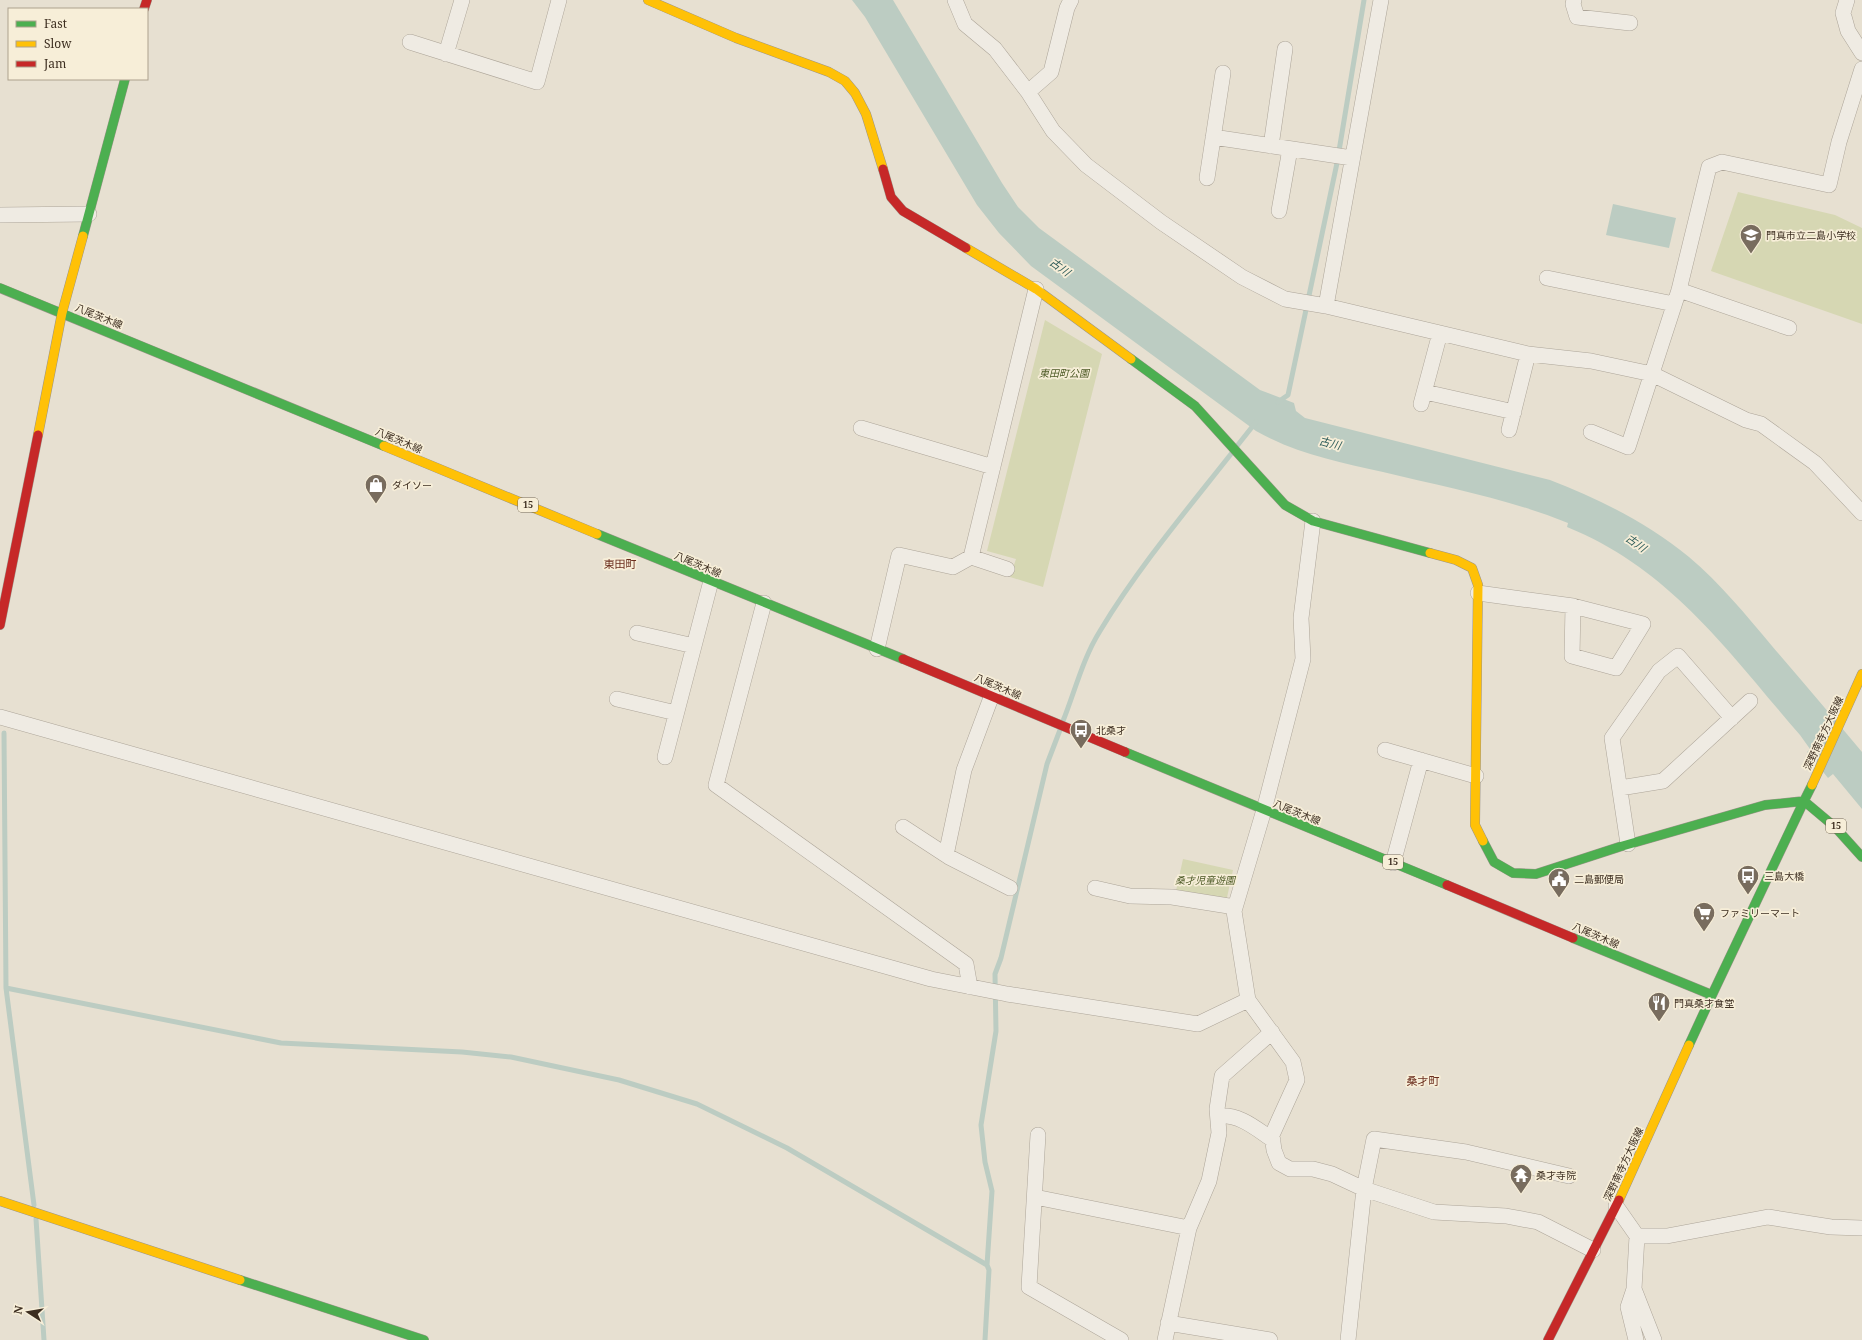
<svg xmlns="http://www.w3.org/2000/svg" width="1862" height="1340" font-family="'Noto Serif','Noto Sans JP',serif">
  <style>
    .green { fill: #d6d7b3 }
    .water { fill: #bcccc2 }
    .lines { fill: none; stroke-linecap: round; stroke-linejoin: round }
    .stream { stroke: #bcccc2; stroke-width: 5 }
    .street-casing { stroke: #ada599; stroke-width: 16 }
    .fast-casing { stroke: #9c958a; stroke-width: 10 }
    .slow-casing { stroke: #9c958a; stroke-width: 10 }
    .jam-casing { stroke: #9c958a; stroke-width: 10 }
    .street { stroke: #efebe3; stroke-width: 15 }
    .fast { stroke: #4caf50; stroke-width: 9 }
    .slow { stroke: #ffc107; stroke-width: 9 }
    .jam { stroke: #c62828; stroke-width: 9 }
    .labels { text-anchor: middle; stroke-width: 3.5; stroke-linejoin: round; paint-order: stroke }
    .shield { fill: #f7eed8; stroke: #756857; stroke-width: 1 }
    .shield-label { font-size: 9px; font-weight: bold; fill: #3d2e20 }
    .poi-label { font-size: 10px; fill: #3d2e20; stroke: #f7eed8; text-anchor: start }
    .street-label { font-size: 10px; fill: #3d2e20; stroke: #f7eed8 }
    .park-label { font-size: 10px; font-style: italic; fill: #4d5a26; stroke: #f7eed8 }
    .water-label { font-size: 11px; font-style: italic; fill: #2f5d5a; stroke: #f7eed8 }
    .neighbourhood-label { font-size: 11px; fill: #6b2e1e; stroke: #f7eed8 }
  </style>
  <rect width="100%" height="100%" fill="#e7e0d1"/>
  <!-- green -->
  <path class="green" d="M 1738,192 L 1835,215 L 1862,228 L 1862,324 L 1711,271 Z
    M 1045,320 L 1102,354 L 1043,587 L 1010,577 L 1016,559 L 987,551 Z
    M 1183,859 L 1233,870 L 1226,902 L 1176,891 Z"/>
  <!-- water -->
  <path class="water" d="M 852,0 L 893,0 L 1002,183 L 1018,207 L 1039,228 L 1260,390 L 1294,403 L 1296,411 L 1305,418 L 1550,480 C 1599,499 1648,523 1689,557 C 1720,583 1746,615 1772,646 C 1802,681 1832,716 1862,752 L 1862,809 L 1833,774 L 1828,778 L 1807,752 L 1810,749 L 1800,735 C 1729,653 1671,569 1567,527 L 1568,523 C 1509,499 1445,487 1383,472 C 1338,462 1297,454 1256,431 L 1031,266 L 999,233 L 977,205 L 865,17 Z
    M 1613,204 L 1676,218 L 1669,248 L 1606,235 Z"/>
  <g class="lines">
    <!-- stream -->
    <path class="stream" d="M 1278,402 L 1288,395 L 1337,163 L 1364,0
      M 1237,446 L 1256,422
      M 1063,721 C 1075,691 1083,658 1100,631 C 1138,568 1186,511 1231,454
      M 4,733 L 6,988 L 34,1205
      M 6,988 L 281,1043 L 462,1052 L 511,1057 L 619,1080 L 697,1104 L 787,1148 L 987,1265
      M 36,1219 L 44,1340
      M 985,1340 L 989,1270 L 987,1265 L 992,1191 L 985,1162 L 981,1125 L 996,1031 L 995,974 L 1001,958 L 1047,764 L 1060,730"/>
    <!-- street casing -->
    <g class="street-casing">
      <path id="street" d="M 955,0 L 965,24 L 995,49 L 1028,92 L 1053,131 L 1086,165 L 1161,222 L 1242,277 L 1285,299 L 1326,306 L 1528,354 L 1591,361 L 1652,374 L 1746,420 L 1761,424 L 1815,463 L 1862,513
        M 1574,0 L 1573,4 L 1577,17 L 1630,23
        M 1847,0 L 1843,13 L 1848,31 L 1862,53
        M 410,42 L 537,82 L 559,0
        M 446,54 L 462,0
        M 1028,92 L 1051,72 L 1067,8 L 1071,0
        M 1213,137 L 1352,158
        M 1271,146 L 1285,49
        M 1207,178 L 1223,73
        M 1279,211 L 1290,149
        M 0,215 L 89,214
        M 1547,278 L 1674,304
        M 1679,290 L 1789,328
        M 1326,306 L 1381,0
        M 1425,392 L 1514,412
        M 1421,404 L 1440,333
        M 861,428 L 993,467
        M 1509,430 L 1528,354
        M 1591,432 L 1628,447 L 1679,290 L 1709,167 L 1722,162 L 1829,185 L 1839,142 L 1862,69
        M 1313,521 L 1301,618 L 1303,659 L 1264,810 L 1234,911 L 1248,1000 L 1293,1062 L 1297,1080 L 1272,1135 L 1274,1150 L 1279,1163 L 1290,1169 L 1313,1169 L 1332,1174 L 1364,1189 L 1434,1212 L 1506,1216 L 1538,1222 L 1593,1250
        M 1007,569 L 971,557 L 1036,289
        M 1478,593 L 1573,606 L 1643,624 L 1616,668 L 1572,656 L 1573,606
        M 764,603 L 716,785 L 966,964 L 970,987
        M 637,633 L 694,646
        M 877,649 L 899,555 L 953,567 L 971,557
        M 617,699 L 676,713
        M 0,717 L 931,979 L 1007,994 L 1198,1024 L 1248,1000
        M 1385,750 L 1476,776
        M 665,757 L 711,581
        M 1620,788 L 1663,781 L 1750,701
        M 903,827 L 949,857 L 1010,888
        M 1628,844 L 1612,738 L 1659,671 L 1678,656 L 1732,718
        M 946,855 L 964,770 L 992,695
        M 1393,863 L 1421,760
        M 1095,888 L 1130,896 L 1172,897 L 1235,907
        M 1218,1116 C 1240,1114 1255,1128 1273,1140
        M 1038,1135 L 1029,1287 L 1121,1340
        M 1035,1197 L 1189,1228 L 1165,1340
        M 1616,1206 L 1637,1236 L 1634,1289 L 1654,1340
        M 1189,1228 L 1209,1181 L 1219,1133 L 1217,1109 L 1222,1076 L 1272,1032
        M 1637,1236 L 1667,1236 L 1768,1217 L 1831,1227 L 1862,1228
        M 1634,1289 L 1628,1307 L 1636,1340
        M 1168,1323 L 1270,1340
        M 1348,1340 L 1364,1189 L 1374,1139 L 1466,1152 L 1569,1176"/>
    </g>
    <!-- fast casing -->
    <g class="fast-casing">
      <path id="fast" d="M 83,236 L 125,79
        M 0,288 L 384,446
        M 1131,359 L 1195,406 L 1285,505 L 1313,521 L 1430,553
        M 597,534 L 903,659
        M 1125,752 L 1447,885
        M 1483,841 L 1494,862 L 1513,873 L 1536,874 L 1619,847 L 1765,805 L 1804,801 L 1812,785
        M 1573,938 L 1712,995 L 1804,801 L 1835,827 L 1862,857
        M 1689,1045 L 1712,995
        M 240,1280 L 424,1340"/>
    </g>
    <!-- slow casing -->
    <g class="slow-casing">
      <path id="slow" d="M 648,0 L 736,38 L 829,72 L 845,81 L 855,93 L 866,114 L 883,169
        M 966,248 L 1036,289 L 1131,359
        M 38,435 L 62,313 L 83,236
        M 384,446 L 597,534
        M 1430,553 L 1456,560 L 1472,568 L 1478,585 L 1475,825 L 1483,841
        M 1812,785 L 1862,674
        M 1619,1200 L 1689,1045
        M 0,1201 L 240,1280"/>
    </g>
    <!-- jam casing -->
    <g class="jam-casing">
      <path id="jam" d="M 144,9 L 147,0
        M 883,169 L 891,197 L 903,211 L 966,248
        M 0,625 L 38,435
        M 903,659 L 1125,752
        M 1447,885 L 1573,938
        M 1548,1340 L 1619,1200"/>
    </g>
    <!-- street -->
    <use href="#street" class="street"/>
    <!-- fast -->
    <use href="#fast" class="fast"/>
    <!-- slow -->
    <use href="#slow" class="slow"/>
    <!-- jam -->
    <use href="#jam" class="jam"/>
  </g>
  <!-- icons -->
  <defs>
    <g id="school-pin" transform="scale(1.15)"><path d="M0 17L-7.5 6A9.5 9.5 0 1 1 7.5 6Z" fill="#786c5e" stroke="#f7eed8"/><path d="M0-5L7-2L0 1L-7-2ZM-4 1L0 2.5L4 1V4Q0 6-4 4Z" fill="#fff"/></g>
    <g id="shop-pin" transform="scale(1.15)"><path d="M0 17L-7.5 6A9.5 9.5 0 1 1 7.5 6Z" fill="#786c5e" stroke="#f7eed8"/><path d="M-5-2.5h2.3a2.7 3.5 0 0 1 5.4 0H5L5.5 6h-11ZM-1.5-2.5h3a1.5 2.3 0 0 0-3 0Z" fill="#fff"/></g>
    <g id="bus-pin" transform="scale(1.15)"><path d="M0 17L-7.5 6A9.5 9.5 0 1 1 7.5 6Z" fill="#786c5e" stroke="#f7eed8"/><path d="M-5-6H5V4H4V6H2V4H-2V6H-4V4H-5ZM-3.5-4V0h7V-4ZM-3.5 1.2v1.5H-2V1.2ZM2 1.2v1.5H3.5V1.2Z" fill="#fff"/></g>
    <g id="civic-pin" transform="scale(1.15)"><path d="M0 17L-7.5 6A9.5 9.5 0 1 1 7.5 6Z" fill="#786c5e" stroke="#f7eed8"/><path d="M-.6-6.5H3V-4.5H.6V-3L4-1V1h2V6H-6V1h2V-1L-.6-3ZM-1.2 2.5V6h2.4V2.5Z" fill="#fff"/></g>
    <g id="supermarket-pin" transform="scale(1.15)"><path d="M0 17L-7.5 6A9.5 9.5 0 1 1 7.5 6Z" fill="#786c5e" stroke="#f7eed8"/><path d="M-6-5.5h2.5l.6 2H6L4.5 2H-2.5L-4.4-4H-6ZM-1.5 3.2a1.3 1.3 0 1 0 .1 0ZM3 3.2a1.3 1.3 0 1 0 .1 0Z" fill="#fff"/></g>
    <g id="restaurant-pin" transform="scale(1.15)"><path d="M0 17L-7.5 6A9.5 9.5 0 1 1 7.5 6Z" fill="#786c5e" stroke="#f7eed8"/><path d="M-5-6h1v4h1v-4h1v4h1v-4h1v5L-1.5 .5V6h-2V.5L-5-1ZM5-6V6H3V1.5H1.5Q1.5-4 5-6Z" fill="#fff"/></g>
    <g id="temple-pin" transform="scale(1.15)"><path d="M0 17L-7.5 6A9.5 9.5 0 1 1 7.5 6Z" fill="#786c5e" stroke="#f7eed8"/><path d="M0-6L5-2H3V0L6.5 2.5H4V6H1.5V3h-3V6H-4V2.5H-6.5L-3 0V-2H-5Z" fill="#fff"/></g>
  </defs>
  <g fill-rule="evenodd">
    <use href="#school-pin" x="1751" y="235"/>
    <use href="#shop-pin" x="376" y="485"/>
    <use href="#bus-pin" x="1081" y="730"/>
    <use href="#bus-pin" x="1748" y="876"/>
    <use href="#civic-pin" x="1559" y="879"/>
    <use href="#supermarket-pin" x="1704" y="913"/>
    <use href="#restaurant-pin" x="1659" y="1003"/>
    <use href="#temple-pin" x="1521" y="1175"/>
  </g>
  <g class="labels">
    <!-- shield labels -->
    <g class="shield">
      <rect x="518" y="498" width="20" height="14" rx="3"/>
      <rect x="1826" y="819" width="20" height="14" rx="3"/>
      <rect x="1383" y="855" width="20" height="14" rx="3"/>
    </g>
    <g class="shield-label">
      <text x="528" y="508">15</text>
      <text x="1836" y="829">15</text>
      <text x="1393" y="865">15</text>
    </g>
    <!-- poi labels -->
    <g class="poi-label">
      <text x="1766" y="239">門真市立二島小学校</text>
      <text x="392" y="489">ダイソー</text>
      <text x="1096" y="734">北桑才</text>
      <text x="1764" y="880">三島大橋</text>
      <text x="1574" y="883">二島郵便局</text>
      <text x="1720" y="917">ファミリーマート</text>
      <text x="1674" y="1007">門真桑才食堂</text>
      <text x="1536" y="1179">桑才寺院</text>
    </g>
    <!-- street labels -->
    <g class="street-label">
      <text transform="translate(99 316) rotate(22)" y="4">八尾茨木線</text>
      <text transform="translate(399 440) rotate(23)" y="4">八尾茨木線</text>
      <text transform="translate(698 564) rotate(23)" y="4">八尾茨木線</text>
      <text transform="translate(998 686) rotate(23)" y="4">八尾茨木線</text>
      <text transform="translate(1823 733) rotate(-65)" y="4">深野南寺方大阪線</text>
      <text transform="translate(1297 812) rotate(22)" y="4">八尾茨木線</text>
      <text transform="translate(1596 935) rotate(23)" y="4">八尾茨木線</text>
      <text transform="translate(1623 1164) rotate(-65)" y="4">深野南寺方大阪線</text>
    </g>
    <!-- park labels -->
    <g class="park-label">
      <text x="1064" y="377">東田町公園</text>
      <text x="1205" y="884">桑才児童遊園</text>
    </g>
    <!-- water labels -->
    <g class="water-label">
      <text transform="translate(1060 267) rotate(36)" y="4">古川</text>
      <text transform="translate(1330 443) rotate(14)" y="4">古川</text>
      <text transform="translate(1636 543) rotate(35)" y="4">古川</text>
    </g>
    <!-- neighbourhood labels -->
    <g class="neighbourhood-label">
      <text x="620" y="568">東田町</text>
      <text x="1423" y="1085">桑才町</text>
    </g>
  </g>
  <!-- legend -->
  <rect x="8" y="8" width="140" height="72" fill="#f7eed8" stroke="#ada18e"/>
  <rect x="16" y="21" width="20" height="6" fill="#4caf50" stroke="#ada18e"/>
  <text x="44" y="28" font-size="12" fill="#3d2e20">Fast</text>
  <rect x="16" y="41" width="20" height="6" fill="#ffc107" stroke="#ada18e"/>
  <text x="44" y="48" font-size="12" fill="#3d2e20">Slow</text>
  <rect x="16" y="61" width="20" height="6" fill="#c62828" stroke="#ada18e"/>
  <text x="44" y="68" font-size="12" fill="#3d2e20">Jam</text>
  <!-- north arrow -->
  <g transform="translate(28 1312) rotate(282)" stroke="#f7eed8" stroke-width="3" paint-order="stroke">
  <path d="M0-3L7 15L0 10L-7 15Z" fill="#3d2e20"/>
  <text y="-6" font-size="11" font-weight="bold" text-anchor="middle" fill="#3d2e20">N</text>
  </g>
</svg>
